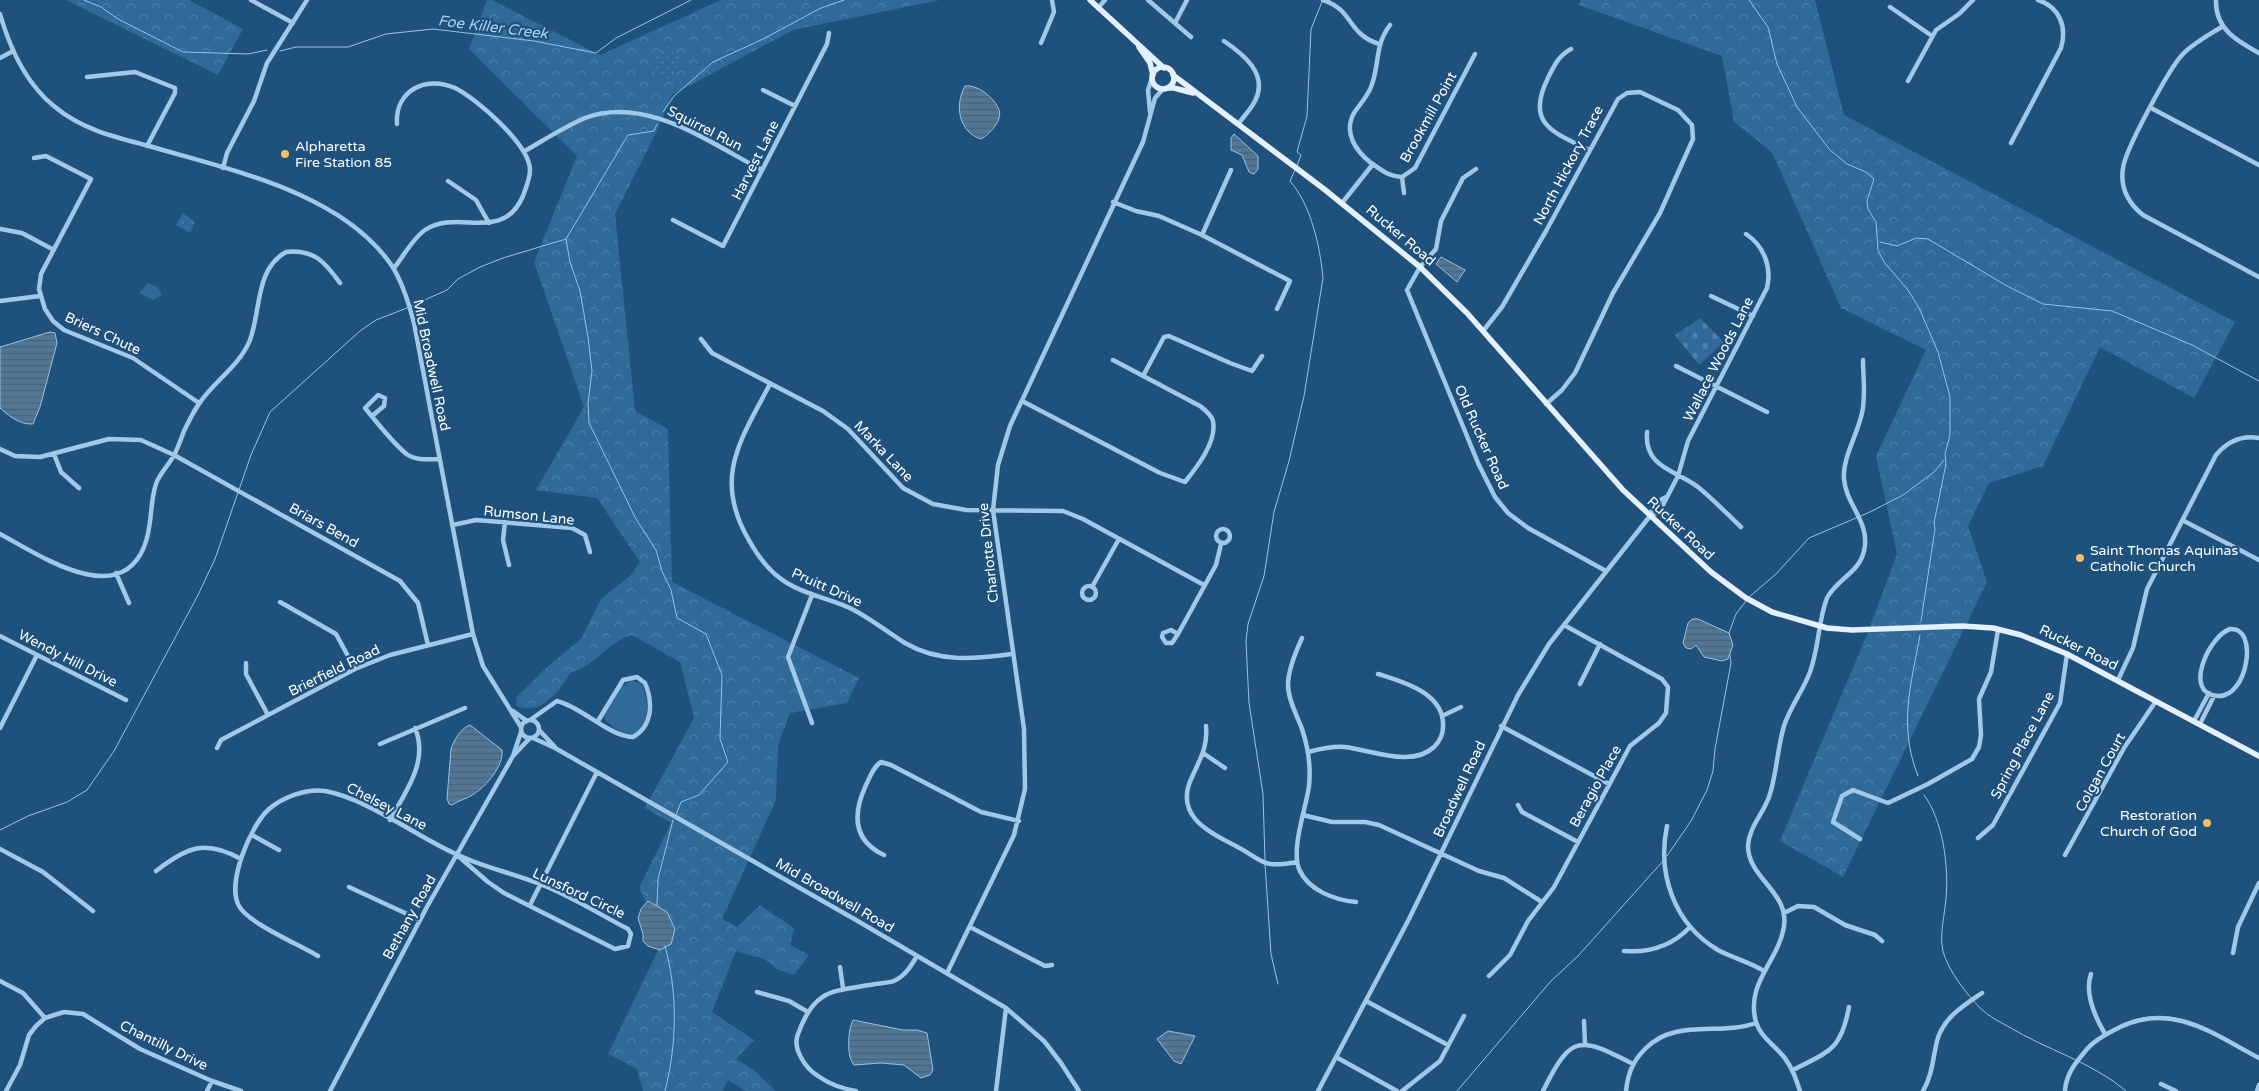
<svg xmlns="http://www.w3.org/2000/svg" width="2259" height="1091" font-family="'Varela Round',sans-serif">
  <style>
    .grass { fill: #2f6a99 }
    .forest { fill: url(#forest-crowns) }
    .cemetery { fill: url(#cemetery-stones) }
    .park { fill: url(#park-dots) }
    .water { fill: url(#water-rules); stroke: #96c4e9 }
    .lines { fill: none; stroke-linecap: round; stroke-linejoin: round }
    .stream { stroke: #96c4e9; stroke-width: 1 }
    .minor { stroke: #a2c8e7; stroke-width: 4.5 }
    .major { stroke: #e4f0fd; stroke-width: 5.5 }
    .poi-dot { fill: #f5bc62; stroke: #1f517d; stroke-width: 2 }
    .labels { text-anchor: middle; stroke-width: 4.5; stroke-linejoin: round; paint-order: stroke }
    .street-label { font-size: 14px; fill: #fff; stroke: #1f517d }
    .poi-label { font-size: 14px; fill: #fff; stroke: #1f517d; text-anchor: start }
    .water-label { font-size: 15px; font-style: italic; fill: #add2ef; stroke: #1f517d }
  </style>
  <defs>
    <pattern id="forest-crowns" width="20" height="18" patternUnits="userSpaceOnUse" patternTransform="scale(1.25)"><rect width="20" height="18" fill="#2f6a99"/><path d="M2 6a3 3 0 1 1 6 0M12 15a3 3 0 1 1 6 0" fill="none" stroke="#4e80a8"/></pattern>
    <pattern id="cemetery-stones" width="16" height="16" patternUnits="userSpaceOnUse" patternTransform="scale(1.25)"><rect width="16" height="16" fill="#2f6a99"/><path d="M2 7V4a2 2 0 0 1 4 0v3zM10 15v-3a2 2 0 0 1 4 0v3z" fill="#4e80a8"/></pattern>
    <pattern id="park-dots" width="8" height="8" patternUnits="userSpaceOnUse" patternTransform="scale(1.25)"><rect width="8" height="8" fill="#2f6a99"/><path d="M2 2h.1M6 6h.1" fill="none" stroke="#4e80a8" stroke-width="1.8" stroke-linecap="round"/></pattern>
    <pattern id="water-rules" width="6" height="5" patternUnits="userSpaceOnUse" patternTransform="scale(1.25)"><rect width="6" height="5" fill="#517696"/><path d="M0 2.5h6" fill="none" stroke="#4e5f6d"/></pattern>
  </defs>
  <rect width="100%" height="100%" fill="#1f517d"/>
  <!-- grass -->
  <path class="grass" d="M 148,283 L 157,287 L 162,295 L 153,300 L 139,293 Z
    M 631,680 L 642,684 C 649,700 651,725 633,734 C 622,733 608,727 604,717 L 621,687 Z"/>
  <!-- forest -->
  <path class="forest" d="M 66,0 L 189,0 L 243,29 L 218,75 Z
    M 487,0 L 492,0 L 600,55 L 721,0 L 940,0 L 793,30 L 672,95 L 656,133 L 615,214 L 635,411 L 668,429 L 672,582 L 859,678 L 847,703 L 790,713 L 778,745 L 776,800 L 722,919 L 737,927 L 760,905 L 794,928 L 790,945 L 809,955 L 794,975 L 777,969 L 765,959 L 736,951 L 712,1012 L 754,1040 L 736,1059 L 755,1071 L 776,1091 L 746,1091 L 728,1080 L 723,1091 L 643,1091 L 637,1069 L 608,1054 L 664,938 L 639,888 L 671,823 L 645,808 L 694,718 L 680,662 L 632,635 C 607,642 597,665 570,673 C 559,691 542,716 517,706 L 516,698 L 547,667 L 581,639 L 601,599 L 631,575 L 640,562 L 597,498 L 536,490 L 584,407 L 534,262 L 577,156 L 469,49 Z
    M 1581,0 L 1815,0 L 1844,115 L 2235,322 L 2194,398 L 2100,347 L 2043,466 L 1989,483 L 1968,526 L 1987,582 L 1843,877 L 1780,841 L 1868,632 L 1897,554 L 1876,456 L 1926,350 L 1841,308 L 1772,152 L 1734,122 L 1722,56 L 1579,5 Z"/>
  <!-- cemetery -->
  <path class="cemetery" d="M 1700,318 L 1724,342 L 1699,365 L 1675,335 Z"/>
  <!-- park -->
  <path class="park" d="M 665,46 L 683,60 L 668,81 L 650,67 Z
    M 183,213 L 195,222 L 190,233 L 176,225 Z"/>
  <!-- water -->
  <path class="water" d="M 965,86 C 977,84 995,98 999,110 C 1003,120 989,135 981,139 C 959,132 954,106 965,86 Z
    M 1234,134 L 1258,156 L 1258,169 L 1254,174 L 1249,172 L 1242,155 L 1231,150 L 1231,138 Z
    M 1441,257 L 1465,270 L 1457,282 L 1436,264 Z
    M 50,332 L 55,333 L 57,343 L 40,407 L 33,424 C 20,425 9,416 0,408 L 0,347 Z
    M 1692,619 L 1698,619 L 1729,633 L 1733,645 L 1728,659 L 1722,661 L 1704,657 L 1696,645 L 1691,649 L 1686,648 L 1683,643 L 1688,623 Z
    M 470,725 L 502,750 C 504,766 486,786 474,794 C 467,799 459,800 452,805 L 449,804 L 447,799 L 451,749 C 454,740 461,728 470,725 Z
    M 648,901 L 667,912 L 675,929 L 671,944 L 660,950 L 648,946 L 643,941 L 643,934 L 638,918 L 641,909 Z
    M 853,1020 L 903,1030 L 917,1030 L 927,1033 L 933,1070 L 930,1075 L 921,1078 L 904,1065 L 881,1063 L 854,1065 C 846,1057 848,1030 853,1020 Z
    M 1168,1031 L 1195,1036 L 1181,1064 L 1174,1061 L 1157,1039 Z"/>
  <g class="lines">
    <!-- stream -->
    <path class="stream" d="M 84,0 L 101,7 L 118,19 L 183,52 L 248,54 L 267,50
      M 1749,0 L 1768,27 L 1777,64 L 1797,107 L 1830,150 L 1847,164 L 1866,172 L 1874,179 L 1867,201 L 1868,209 L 1876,222 L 1878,250 L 1884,262 L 1908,290 L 1919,308 L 1938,352 L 1950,397 L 1950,435 L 1945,454 L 1946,464 L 1934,523 L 1935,529 L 1921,621
      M 280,51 L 296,47 L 348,47 L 386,34 L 433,29 L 534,41 L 596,53 L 616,38 L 691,0
      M 663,112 L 674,96 L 713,62 L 763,39 L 821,8 L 844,0
      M 657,124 L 654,131 L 628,135 L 566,239 L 570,262 L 580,291 L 588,337 L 592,371 L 588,403 L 589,423 L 636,519 L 656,550 L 662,571 L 671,590 L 677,618 L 706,634 L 722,675 L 720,739 L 728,762 L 699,795 L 681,802 L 676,815
      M 1297,166 L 1301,155 L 1297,152 L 1307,116 L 1311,29 L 1322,2
      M 1880,242 L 1897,246 L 1916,238 L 1928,239 L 2007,286 L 2043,304 L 2112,311 L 2192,345 L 2259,381
      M 411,306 L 447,290 L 458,279 L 480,267 L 503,258 L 566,239
      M 1748,598 L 1776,574 L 1809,538 L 1870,512 L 1903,495 L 1934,472 L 1944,460
      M 1729,633 L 1736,614 L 1746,601
      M 1918,776 C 1898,726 1911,685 1920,635
      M 1924,795 C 1943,820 1949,867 1946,898 C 1945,914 1939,935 1943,951 C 1948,971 1967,994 1980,1008 C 1988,1016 2000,1022 2009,1027 C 2047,1050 2092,1062 2126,1091
      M 0,830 L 28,816 L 67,802 L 87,790 L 114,751 L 197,597 L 215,559 L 251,455 L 270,412 L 360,331 L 376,320 L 407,308
      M 1667,856 L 1691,821 L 1707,790 L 1713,771 L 1715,749 L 1731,663 L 1730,655
      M 1265,860 L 1263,794 L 1249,703 L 1246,641 L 1248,624 L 1264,576 L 1274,512 L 1289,461 L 1304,396 L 1323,278 C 1320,246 1311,205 1290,181 L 1295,170
      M 1265,864 L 1271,954 L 1278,984
      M 657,905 L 658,879 L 673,820
      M 665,946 C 678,994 677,1043 665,1091
      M 1457,1091 L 1551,981 L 1578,956 L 1663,861"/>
    <!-- minor -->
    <path class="minor" d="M 251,0 L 293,23
      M 1148,0 L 1191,37
      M 1323,0 C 1354,10 1346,33 1379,44
      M 2216,0 C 2215,29 2237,41 2259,53
      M 1890,7 L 1932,36
      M 1098,8 L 1105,0
      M 0,14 C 10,49 26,84 55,107 C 83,130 115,137 149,146 C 230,170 342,192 392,266 C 403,283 409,304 414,323 L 473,634 L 483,666 L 521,727
      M 1175,23 L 1187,0
      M 1390,25 C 1374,46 1380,65 1371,87 C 1367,97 1360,104 1354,113 C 1343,133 1356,151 1371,163 C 1382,170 1389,177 1402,177 L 1415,168 L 1475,54
      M 2223,26 C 2209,35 2193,43 2182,55 C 2169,69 2125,150 2123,168 C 2120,187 2128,203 2143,215 L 2259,277
      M 1224,41 C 1243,54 1269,74 1255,101 C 1251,109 1244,116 1239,123
      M 1041,43 L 1054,12 L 1052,0
      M 1571,49 C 1558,56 1554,66 1548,78 C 1525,124 1553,132 1589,150
      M 0,58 L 13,51
      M 87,77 L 135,72 L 175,88 L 175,93 L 147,146
      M 1908,81 L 1936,30 L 1959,14 L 1973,0
      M 763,90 L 795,106
      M 2151,108 L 2259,165
      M 1150,112 L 1148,90 L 1152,78
      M 2011,143 L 2061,48 C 2067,27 2060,7 2038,0
      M 525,151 C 544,140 564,127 585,118 C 646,95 710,143 762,170
      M 34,158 L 46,156 L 91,179 L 41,274 L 39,289 L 45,309 L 53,321 L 64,330 L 133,358 L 199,403
      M 223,168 L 227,153 L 254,101 L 267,63 L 307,0
      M 1476,169 L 1463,178 L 1441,221 L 1436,249 L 1420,267 L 1407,290 L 1478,463 L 1495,497 L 1508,513 L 1528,528 L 1606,571
      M 1402,177 L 1404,193
      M 448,181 L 476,200 L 489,223
      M 1113,202 L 1136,211 L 1159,216 L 1202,235 L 1290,281 L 1277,309
      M 1342,203 L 1373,164
      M 673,220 L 723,246 L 827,44 L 829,33
      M 0,229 L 22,233 L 54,250
      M 1202,235 L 1231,170
      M 394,268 C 403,257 413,238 425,230 C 458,208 502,244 523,196 C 526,188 530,178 530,170 C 530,145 476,98 455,88 C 425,75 395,91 397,124
      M 1711,296 L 1753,316
      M 0,301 L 40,296
      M 1483,331 L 1502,307 L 1546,231 L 1618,99 L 1627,93 L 1640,92 L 1678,110 L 1692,125 L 1693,139 L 1660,213 L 1613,293 L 1575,373 L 1562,390 L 1546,404
      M 701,339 L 712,353 L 823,411 L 848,429 L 903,488 L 933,504 L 966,510 L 1063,511 L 1083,519 L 1204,585
      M 1676,366 L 1767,412
      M 1143,376 L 1164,337 L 1169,336 L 1230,363 L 1252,371 L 1262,356
      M 770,384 C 740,441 712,479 750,542 C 759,558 770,573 787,583 C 808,596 833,599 854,610 C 872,620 888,632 905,643 C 939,663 975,659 1012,654
      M 1022,401 L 1160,473 L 1185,482 C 1197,467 1217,442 1213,421 C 1211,414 1205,410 1200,406 L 1113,360
      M 372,416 L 384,406 L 385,398 L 378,395 L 365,408 C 376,421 395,446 408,455 C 417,461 430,459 440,459
      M 1647,432 C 1644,468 1676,470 1698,487 C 1713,499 1727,514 1741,527
      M 0,449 L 15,456 L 40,457 L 109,439 L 141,440 L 174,455 L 400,581 L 418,603 L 428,645
      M 54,454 L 61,472 L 79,488
      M 1650,516 C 1652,506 1657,501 1666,497
      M 2184,521 L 2259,560
      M 505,522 L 503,540 L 509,565
      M 453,525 L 476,520 L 572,528 L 585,535 L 590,552
      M1216 536a7 7 0 1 1 14 0a7 7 0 1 1-14 0Z
      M 0,534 C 38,554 118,610 144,547 C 153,526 149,505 156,484 C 159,474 169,465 174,455 C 178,448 181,439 184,431 C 189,421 194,410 201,401 C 216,380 240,365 250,340 C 261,311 255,269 286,252 C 314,249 325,262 340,283
      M 116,573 L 129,603
      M1082 593a7 7 0 1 1 14 0a7 7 0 1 1-14 0Z
      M 1092,587 L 1119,539
      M 812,595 L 788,657 L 812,723
      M 280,602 L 336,634 L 355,669
      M 2230,629 C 2259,626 2248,698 2218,696 C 2182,694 2209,636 2230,629 Z
      M 1171,630 L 1178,634 L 1172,643 L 1166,643 L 1162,637 L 1163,633 Z
      M 1178,634 L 1216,565 L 1221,544
      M 0,636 L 126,700
      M 1302,638 C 1296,651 1288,670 1288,685 C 1288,700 1297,715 1302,729 C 1308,747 1311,767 1309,786 C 1306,809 1291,847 1299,869 C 1308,890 1334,900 1356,902
      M 246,663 L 246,674 L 268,715
      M 2118,680 L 2133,648 L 2147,589 L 2216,455 C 2227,442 2242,435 2259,438
      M 1580,684 L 1600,644
      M 513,711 L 527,721
      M 1442,716 L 1461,707
      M521 729a9 9 0 1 1 18 0a9 9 0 1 1-18 0Z
      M 530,720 L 557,701 C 582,707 608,736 633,737 C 653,726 653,702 645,683 L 637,677 L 623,680 L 598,721
      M 2194,721 L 2209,693
      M 2200,724 L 2214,696
      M 1206,726 C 1208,747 1200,759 1192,777 C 1174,814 1206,831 1234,845 C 1264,860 1259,869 1297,862
      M 1501,726 L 1609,784
      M 0,728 L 37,655
      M 539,730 L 555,747
      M 533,738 L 555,748 L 856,920 L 1006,1008 L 1044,1041 L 1061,1063 L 1079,1091
      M 380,744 L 465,708
      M 217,748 L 221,740 L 355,669 L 390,655 L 473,634
      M 1308,752 C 1320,749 1332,746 1345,747 C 1371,750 1412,768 1434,747 C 1439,742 1443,735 1443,727 C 1445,693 1403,682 1378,674
      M 1203,753 L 1225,768
      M 513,756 L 521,732
      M 1518,805 L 1522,812 L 1578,842
      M 1303,815 L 1332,822 L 1365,822 L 1379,825 L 1479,871 L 1504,878 L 1542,902
      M 390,820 C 406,791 429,761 415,728
      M 1667,826 C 1657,874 1674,924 1718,950 C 1733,958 1749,962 1764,971
      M 252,835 L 279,850
      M 1978,838 L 1993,825 L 2060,703 L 2067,654
      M 1860,839 L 1833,822 L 1842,796 L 1853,790 L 1888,803 L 1928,784 L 1972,759 L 1979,747 L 1981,735 L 1979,699 L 1991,672 L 1998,630
      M 0,849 L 43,872 L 93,911
      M 884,855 C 852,840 853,813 866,785 C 870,777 873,767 881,762 L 891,765 L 981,812 L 1019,821
      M 2065,855 L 2124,748 L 2156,701
      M 156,871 C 187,847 205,839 241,859
      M 349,887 L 420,920
      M 530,905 L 597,772
      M 1784,913 L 1798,906 L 1814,907 L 1845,925 L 1875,935 L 1882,941
      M 970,927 L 1045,966 L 1052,965
      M 1624,951 C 1650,953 1672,946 1690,927
      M 2233,953 L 2238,927 L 2259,883
      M 318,956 C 300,945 248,923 239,906 C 226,883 251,825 269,809 C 283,797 307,788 325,791 C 366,798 419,838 458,855 C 485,868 513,873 540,884 C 571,896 599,914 628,929 L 631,934 L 628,946 L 615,949 L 504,893 L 488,882 L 457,855
      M 840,967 L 843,988
      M 947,973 L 1014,835 L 1025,789 L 1024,729 L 993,510 L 998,465 L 1010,426 L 1143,142 L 1155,98 L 1163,89
      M 2091,974 C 2084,994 2095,1017 2105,1034
      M 1489,976 L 1510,955 L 1528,921 L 1554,887 L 1630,746 L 1659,723 L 1666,713 L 1668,687 L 1662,679 L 1564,625
      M 0,981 L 23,993 L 45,1018
      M 757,992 L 789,1001 L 808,1012
      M 1366,1001 L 1448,1045
      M 1584,1021 L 1585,1044
      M 1336,1057 L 1397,1091
      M 1793,1070 C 1830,1051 1841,1050 1849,1007
      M 2161,1084 L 2176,1091
      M 6,1091 L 20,1065 L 29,1035 L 36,1026 L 45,1018 L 64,1012 L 83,1014 L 140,1049 L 212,1081 L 241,1091
      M 207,1091 L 212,1081
      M 330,1091 L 428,905 L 513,756 L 529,739
      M 856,1091 C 841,1088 831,1085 818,1076 C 805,1068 792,1048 798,1034 C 815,987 833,992 875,984 C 881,983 889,983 894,981 C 905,976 911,966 917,956
      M 996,1091 L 1006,1008
      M 1318,1091 L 1409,919 L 1518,695 L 1549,644 L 1650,516 L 1658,512 L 1664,503 L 1678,476 L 1688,441 L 1767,288 C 1772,267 1764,246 1746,234
      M 1402,1091 L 1440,1061 L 1464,1016
      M 1543,1091 C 1571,1034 1579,1036 1633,1064
      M 1626,1091 C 1628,1074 1632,1062 1645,1049 C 1675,1018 1719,1036 1756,1023
      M 1800,1091 C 1796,1079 1792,1067 1784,1057 C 1775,1046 1760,1036 1756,1022 C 1745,983 1779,961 1784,926 C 1789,892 1748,878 1748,846 C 1749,827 1763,814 1769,797 C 1777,774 1777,749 1784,726 C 1790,707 1803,691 1810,672 C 1819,648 1818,621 1827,598 C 1837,579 1859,573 1864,551 C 1871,523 1846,505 1844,479 C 1842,459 1858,433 1862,413 C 1866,396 1863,377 1863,360
      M 1923,1091 C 1932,1076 1933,1058 1937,1041 C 1943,1018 1963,1006 1982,993
      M 2065,1091 C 2066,1073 2077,1061 2088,1048 C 2097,1038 2109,1033 2120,1027 C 2173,1002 2213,1034 2259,1058
      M 2257,1091 L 2259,1085"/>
    <!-- major -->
    <path class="major" d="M 1090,0 L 1164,68
      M 1139,47 L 1150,63 L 1153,75
      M1152 78a11 11 0 1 1 22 0a11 11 0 1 1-22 0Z
      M 1173,75 L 1324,189 L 1420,267 L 1467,313 L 1623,490 L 1711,572 L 1746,598 L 1772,612 L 1827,628 L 1852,630 L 1962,626 L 1993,628 L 2021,635 L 2067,654 L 2259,756
      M 1168,88 L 1174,88 L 1193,93"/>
  </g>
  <!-- markers -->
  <g class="poi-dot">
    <circle cx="285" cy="154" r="5"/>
    <circle cx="2080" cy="558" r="5"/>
    <circle cx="2207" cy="823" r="5"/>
  </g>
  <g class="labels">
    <!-- street labels -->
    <g class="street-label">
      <text transform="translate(1428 117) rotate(-61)" y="5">Brookmill Point</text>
      <text transform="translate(705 128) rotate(27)" y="5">Squirrel Run</text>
      <text transform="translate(755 160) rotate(-63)" y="5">Harvest Lane</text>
      <text transform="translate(1568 165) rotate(-62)" y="5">North Hickory Trace</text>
      <text transform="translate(1401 235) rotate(40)" y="5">Rucker Road</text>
      <text transform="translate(103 333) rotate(25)" y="5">Briers Chute</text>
      <text transform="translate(1718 359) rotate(-63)" y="5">Wallace Woods Lane</text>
      <text transform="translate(432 365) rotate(78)" y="5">Mid Broadwell Road</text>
      <text transform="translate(1482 437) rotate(66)" y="5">Old Rucker Road</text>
      <text transform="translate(884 451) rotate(46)" y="5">Marka Lane</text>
      <text transform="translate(529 515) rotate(6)" y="5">Rumson Lane</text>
      <text transform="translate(324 525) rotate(29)" y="5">Briars Bend</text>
      <text transform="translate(1681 528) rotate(43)" y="5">Rucker Road</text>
      <text transform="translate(988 553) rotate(-96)" y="5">Charlotte Drive</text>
      <text transform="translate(827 587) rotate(24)" y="5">Pruitt Drive</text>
      <text transform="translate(2079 647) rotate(26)" y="5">Rucker Road</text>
      <text transform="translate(68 658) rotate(27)" y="5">Wendy Hill Drive</text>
      <text transform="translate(334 670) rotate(-26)" y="5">Brierfield Road</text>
      <text transform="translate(2022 745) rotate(-62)" y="5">Spring Place Lane</text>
      <text transform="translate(2100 772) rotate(-61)" y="5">Colgan Court</text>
      <text transform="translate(1595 786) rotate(-61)" y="5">Beragio Place</text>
      <text transform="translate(1459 789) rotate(-65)" y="5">Broadwell Road</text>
      <text transform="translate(387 806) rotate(27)" y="5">Chelsey Lane</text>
      <text transform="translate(579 893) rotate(25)" y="5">Lunsford Circle</text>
      <text transform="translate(835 895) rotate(30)" y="5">Mid Broadwell Road</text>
      <text transform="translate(409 917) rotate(-61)" y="5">Bethany Road</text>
      <text transform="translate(164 1045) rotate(26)" y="5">Chantilly Drive</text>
    </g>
    <!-- poi labels -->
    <g class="poi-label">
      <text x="295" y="151">Alpharetta<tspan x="295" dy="16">Fire Station 85</tspan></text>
      <text x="2090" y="555">Saint Thomas Aquinas<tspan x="2090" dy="16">Catholic Church</tspan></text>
      <text x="2197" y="820" text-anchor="end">Restoration<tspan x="2197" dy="16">Church of God</tspan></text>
    </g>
    <!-- water labels -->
    <g class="water-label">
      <text transform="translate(493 27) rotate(7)" y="5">Foe Killer Creek</text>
    </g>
  </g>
</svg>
